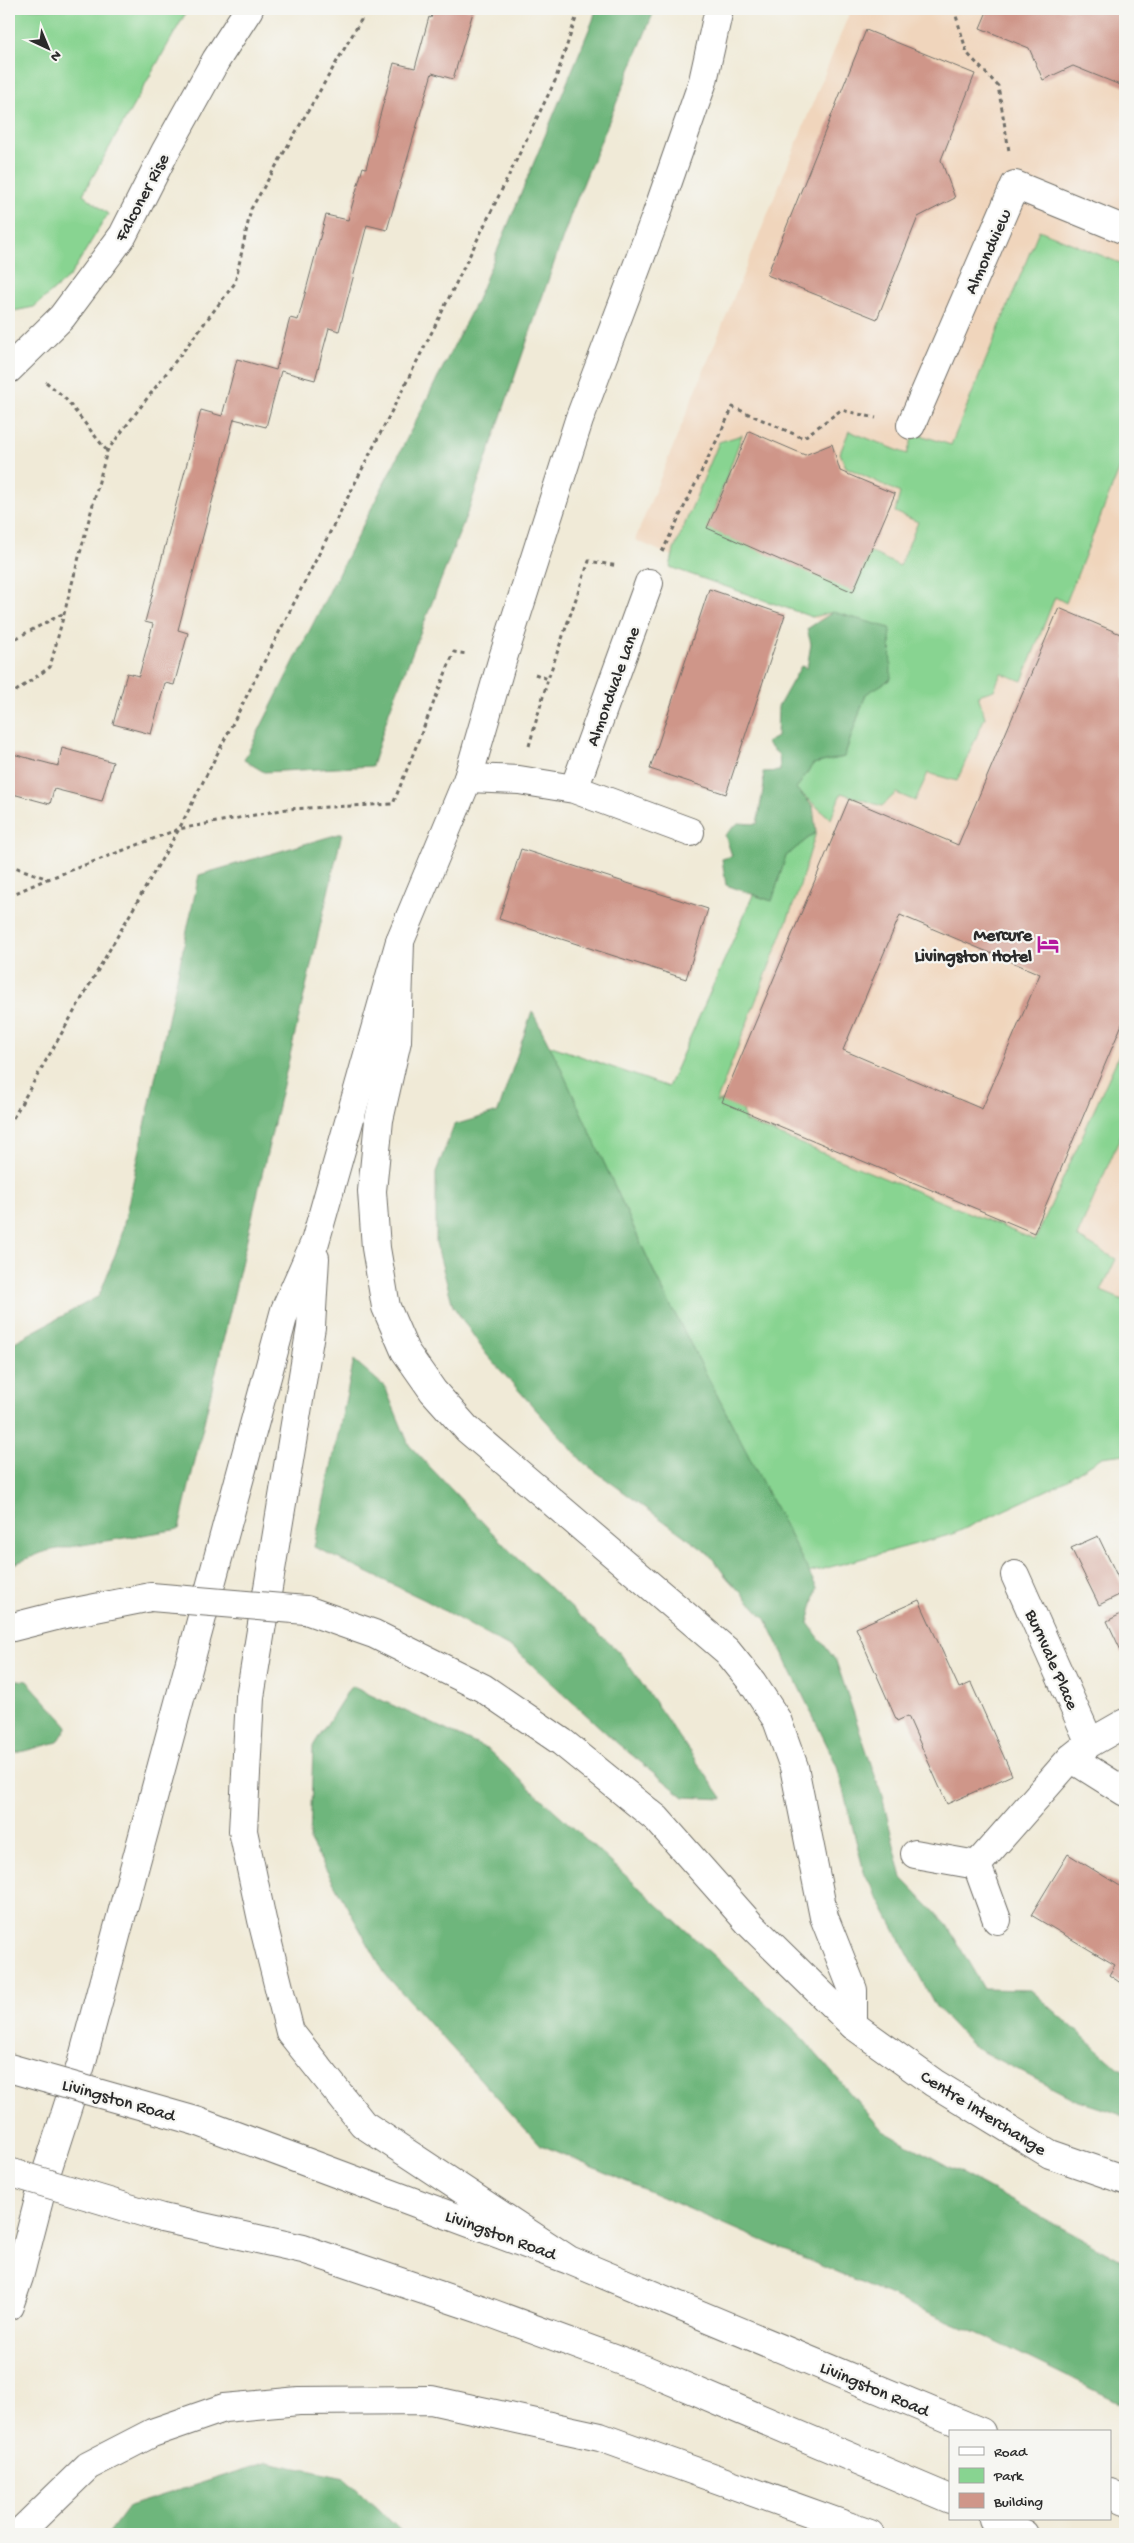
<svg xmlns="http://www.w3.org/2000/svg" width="1134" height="2543" font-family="'Gochi Hand',sans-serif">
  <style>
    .built { fill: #f0d5bc }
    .green { fill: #88d491; stroke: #5a805e }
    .forest { fill: #6eb67b; stroke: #4c7053 }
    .building { fill: #cf9689; fill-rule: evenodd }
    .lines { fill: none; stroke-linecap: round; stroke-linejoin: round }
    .minor-casing { stroke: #706e67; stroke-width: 30 }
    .tertiary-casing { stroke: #706e67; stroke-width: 30 }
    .primary-casing { stroke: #706e67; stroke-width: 30 }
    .path { stroke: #706e67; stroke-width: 3; stroke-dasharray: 4 4; stroke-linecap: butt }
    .minor { stroke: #fff; stroke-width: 28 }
    .tertiary { stroke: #fff; stroke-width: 28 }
    .primary { stroke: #fff; stroke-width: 28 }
    .primary-bridge-casing { stroke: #706e67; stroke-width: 30; stroke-linecap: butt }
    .primary-bridge { stroke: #fff; stroke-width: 28 }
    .labels { text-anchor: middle; stroke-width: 4.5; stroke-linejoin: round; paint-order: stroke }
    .street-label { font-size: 18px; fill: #2b2b2b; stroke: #f6f6f2 }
    .poi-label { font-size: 18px; font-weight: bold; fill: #2b2b2b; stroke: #f6f6f2; text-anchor: end }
  </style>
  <rect width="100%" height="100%" fill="#f6f6f2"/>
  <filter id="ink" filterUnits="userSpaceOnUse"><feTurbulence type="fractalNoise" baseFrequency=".02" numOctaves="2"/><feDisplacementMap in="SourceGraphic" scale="10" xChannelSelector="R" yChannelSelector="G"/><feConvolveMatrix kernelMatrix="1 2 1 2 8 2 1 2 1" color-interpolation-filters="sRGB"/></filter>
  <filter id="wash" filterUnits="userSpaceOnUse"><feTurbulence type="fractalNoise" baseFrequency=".0096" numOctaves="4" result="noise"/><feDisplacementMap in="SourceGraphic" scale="20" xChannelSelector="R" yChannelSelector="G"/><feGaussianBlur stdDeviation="1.12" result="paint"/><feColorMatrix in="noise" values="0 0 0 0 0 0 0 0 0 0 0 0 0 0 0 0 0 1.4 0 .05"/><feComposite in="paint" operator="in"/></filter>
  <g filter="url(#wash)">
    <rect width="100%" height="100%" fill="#f0ead7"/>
    <!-- built -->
    <path class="built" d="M 851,9 L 1125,9 L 1125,1338 L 682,1168 L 700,1076 L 805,712 L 889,651 L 635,540 Z"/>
    <!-- green -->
    <path class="green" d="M 9,9 L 188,9 L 83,194 L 108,214 L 70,276 L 34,307 L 9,312 Z
      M 1039,230 L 1125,265 L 1125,455 L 1066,603 L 1055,597 L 1022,681 L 1001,673 L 994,690 L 978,695 L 985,717 L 957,781 L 928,773 L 915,801 L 896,793 L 882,806 L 841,793 L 831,819 L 796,789 L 813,764 L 844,757 L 866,693 L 891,679 L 833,612 L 812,617 L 670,567 L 674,550 L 719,442 L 742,435 L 708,528 L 853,591 L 870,552 L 900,566 L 918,522 L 895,512 L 900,493 L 846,467 L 840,453 L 849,431 L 907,454 L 914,433 L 951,445 Z
      M 816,832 L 797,895 L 716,1103 L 740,1094 L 745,1121 L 1035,1240 L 1125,1042 L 1125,1126 L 1077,1237 L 1116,1259 L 1101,1291 L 1125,1301 L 1125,1454 L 1102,1457 L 1058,1485 L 953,1534 L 808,1573 L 659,1283 L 549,1045 L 668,1087 L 753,895 L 772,901 L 786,856 Z"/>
    <!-- forest -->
    <path class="forest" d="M 596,9 L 655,9 L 572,211 L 470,506 L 389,712 L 372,766 L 264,772 L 244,760 L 476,302 L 593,20 Z
      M 833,612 L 890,628 L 891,679 L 866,694 L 844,757 L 813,764 L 796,789 L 813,806 L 816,832 L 786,856 L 772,901 L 726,885 L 722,859 L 732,856 L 725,835 L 738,823 L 757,824 L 764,785 L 763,772 L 780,771 L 779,755 L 766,743 L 777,737 L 778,707 L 801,666 L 807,668 L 811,644 L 807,629 Z
      M 342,833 L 179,1529 L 46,1551 L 9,1566 L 9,1345 L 99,1296 L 120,1242 L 199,875 Z
      M 532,1011 L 558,1062 L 659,1283 L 817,1588 L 808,1623 L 836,1661 L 882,1796 L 902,1878 L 947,1925 L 984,1989 L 1031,1990 L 1117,2067 L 1125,2071 L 1125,2116 L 1076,2100 L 975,2048 L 936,2007 L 864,1872 L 837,1766 L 766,1619 L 727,1578 L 709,1554 L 584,1463 L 486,1354 L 453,1306 L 436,1243 L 436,1172 L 454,1125 L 498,1112 Z
      M 354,1360 L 385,1387 L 409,1445 L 510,1551 L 620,1653 L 723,1799 L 684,1797 L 617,1743 L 518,1652 L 425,1600 L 314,1547 Z
      M 9,1679 L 27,1681 L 68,1726 L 58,1742 L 9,1755 Z
      M 351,1686 L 487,1749 L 796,2031 L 883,2131 L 1125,2262 L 1125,2405 L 988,2338 L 539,2144 L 385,1974 L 310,1841 L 313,1746 Z
      M 268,2462 L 345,2478 L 404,2534 L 108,2534 L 129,2506 Z"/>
    <g id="blocks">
      <!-- building -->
      <path class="building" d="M 434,9 L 474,9 L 453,79 L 432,73 L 387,230 L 367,225 L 339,331 L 329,328 L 315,380 L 281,371 L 266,427 L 234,419 L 178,630 L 188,633 L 174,685 L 165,683 L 151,734 L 113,724 L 127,673 L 139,676 L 153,624 L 145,622 L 201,410 L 222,416 L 237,359 L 276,370 L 290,318 L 298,320 L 326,215 L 348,220 L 363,167 L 366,168 L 394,63 L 415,68 L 429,17 L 431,18 Z
        M 988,9 L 1125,9 L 1125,87 L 1073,66 L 1043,80 L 1029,48 L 980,28 Z
        M 866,30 L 975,74 L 941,160 L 955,198 L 918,217 L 877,319 L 767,275 Z
        M 749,431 L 805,455 L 832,444 L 840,471 L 895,494 L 853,592 L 707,528 Z
        M 709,589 L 785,615 L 726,794 L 650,769 Z
        M 1059,608 L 1125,636 L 1125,1017 L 1034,1233 L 722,1102 L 849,799 L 958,845 ZM 900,915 L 1040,974 L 982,1109 L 843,1050 Z
        M 62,748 L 113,762 L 102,801 L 54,789 L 50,804 L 9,793 L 9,753 L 58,766 Z
        M 521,849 L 708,909 L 686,979 L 499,919 Z
        M 1098,1536 L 1125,1592 L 1099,1605 L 1071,1548 Z
        M 919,1600 L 959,1688 L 971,1683 L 1012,1775 L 947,1804 L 908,1716 L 897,1721 L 856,1628 Z
        M 1125,1612 L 1125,1659 L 1107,1621 Z
        M 1068,1854 L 1125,1889 L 1125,1986 L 1109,1975 L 1115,1965 L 1031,1915 Z"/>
    </g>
  </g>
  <g filter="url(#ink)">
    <use href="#blocks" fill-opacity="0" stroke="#706e67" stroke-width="1"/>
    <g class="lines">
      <!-- minor casing -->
      <g class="minor-casing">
        <path id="minor" d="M 9,369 L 62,317 L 123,235 L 165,152 L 216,60 L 249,9
          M 911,425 L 1015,185 L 1125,230
          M 468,778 L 519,780 L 574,789 L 690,832
          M 574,789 L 649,583
          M 1015,1575 L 1090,1743
          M 1071,1758 L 1125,1792
          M 915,1854 L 977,1865
          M 997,1920 L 977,1865 L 1071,1758 L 1090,1743 L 1125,1723"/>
      </g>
      <!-- tertiary casing -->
      <g class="tertiary-casing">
        <path id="tertiary" d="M 719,9 L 703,81 L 656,216 L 579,420 L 502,661 L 468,778 L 400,941 L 397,1041 L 379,1120 L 372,1191 L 376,1248 L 386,1307 L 405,1351 L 433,1391 L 467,1429 L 727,1651 L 752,1682 L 777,1720 L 794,1767 L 824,1917 L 853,1990 L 853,2025 L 934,2083 L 1050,2154 L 1125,2180"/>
      </g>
      <!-- primary casing -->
      <g class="primary-casing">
        <path id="primary" d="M 315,1258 L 311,1327 L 250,1697 L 243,1831 L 262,1920 L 290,2032 L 363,2124 L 569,2260
          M 306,1610 L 374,1634 L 483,1688 L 562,1742 L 657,1819 L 750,1924 L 853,2025
          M 9,1628 L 60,1615 L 151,1597
          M 196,2121 L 569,2260 L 981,2432
          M 162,2218 L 303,2249 L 480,2309 L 646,2370 L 950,2499
          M 9,2306 L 19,2277 L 44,2180 L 81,2065 L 285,1310 L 315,1242 L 400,941
          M 1110,2493 L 1125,2500
          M 993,2519 L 1024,2534
          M 18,2534 L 88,2466 L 152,2433 L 224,2408 L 299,2401 L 431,2400 L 600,2437 L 870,2534"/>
      </g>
      <!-- path -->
      <path class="path" d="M 954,9 L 967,53 L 998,86 L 1009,151
        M 46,382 L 64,397 L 107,451
        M 662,552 L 733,407 L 803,438 L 841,410 L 876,418
        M 9,642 L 64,613
        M 535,674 L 548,679
        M 9,696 L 50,667 L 107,451 L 235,283 L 251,209 L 361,20 L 361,9
        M 529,746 L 548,679 L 589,561 L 618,566
        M 9,865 L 48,879 L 179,829 L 287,809 L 393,804 L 454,652 L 467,654
        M 9,896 L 47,879
        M 9,1125 L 179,829 L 439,318 L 555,81 L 579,9"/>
      <!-- minor -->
      <use href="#minor" class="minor"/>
      <!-- tertiary -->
      <use href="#tertiary" class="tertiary"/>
      <!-- primary -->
      <use href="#primary" class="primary"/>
      <!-- primary-bridge casing -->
      <g class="primary-bridge-casing">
        <path id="primary-bridge" d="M 151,1597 L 306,1610
          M 9,2068 L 196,2121
          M 9,2172 L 162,2218"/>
      </g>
      <!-- primary-bridge -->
      <use href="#primary-bridge" class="primary-bridge"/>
    </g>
  </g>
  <!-- icons -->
  <defs>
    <g id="hotel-bare" transform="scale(1.725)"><path d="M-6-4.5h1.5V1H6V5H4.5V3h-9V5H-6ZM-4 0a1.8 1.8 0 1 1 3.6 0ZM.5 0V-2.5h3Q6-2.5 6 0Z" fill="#b5179e" stroke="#f6f6f2" stroke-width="2.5" paint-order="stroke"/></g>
  </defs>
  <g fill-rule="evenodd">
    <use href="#hotel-bare" x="1048" y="944"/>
  </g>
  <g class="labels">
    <!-- street labels -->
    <g class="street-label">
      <text transform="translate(141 197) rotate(-62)" y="6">Falconer Rise</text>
      <text transform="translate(987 251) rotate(-66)" y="6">Almondview</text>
      <text transform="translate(612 686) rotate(-70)" y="6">Almondvale Lane</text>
      <text transform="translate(1053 1659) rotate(66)" y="6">Burnvale Place</text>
      <text transform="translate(119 2099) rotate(16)" y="6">Livingston Road</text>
      <text transform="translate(984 2112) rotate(32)" y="6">Centre Interchange</text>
      <text transform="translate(501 2234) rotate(20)" y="6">Livingston Road</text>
      <text transform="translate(875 2388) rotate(23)" y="6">Livingston Road</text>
    </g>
    <!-- poi labels -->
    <g class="poi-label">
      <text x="1032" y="940">Mercure<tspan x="1032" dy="21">Livingston Hotel</tspan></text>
    </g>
  </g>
  <!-- margin -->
  <rect width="1134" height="2543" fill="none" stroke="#f6f6f2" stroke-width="30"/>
  <!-- legend -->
  <rect x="949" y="2430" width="162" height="90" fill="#f6f6f2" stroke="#a5a5a2"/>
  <rect x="959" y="2447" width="25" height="8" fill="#ffffff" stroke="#a5a5a2"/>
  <text x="994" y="2456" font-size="15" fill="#2b2b2b">Road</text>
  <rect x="959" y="2468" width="25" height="15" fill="#88d491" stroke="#a5a5a2"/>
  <text x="994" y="2480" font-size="15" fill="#2b2b2b">Park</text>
  <rect x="959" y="2493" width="25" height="15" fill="#cf9689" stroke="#a5a5a2"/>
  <text x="994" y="2506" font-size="15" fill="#2b2b2b">Building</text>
  <!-- north arrow -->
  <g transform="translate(48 48) rotate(136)" stroke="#f6f6f2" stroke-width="4" paint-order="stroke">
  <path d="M0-4L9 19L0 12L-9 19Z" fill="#2b2b2b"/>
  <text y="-8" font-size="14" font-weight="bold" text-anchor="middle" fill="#2b2b2b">N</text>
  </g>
</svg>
